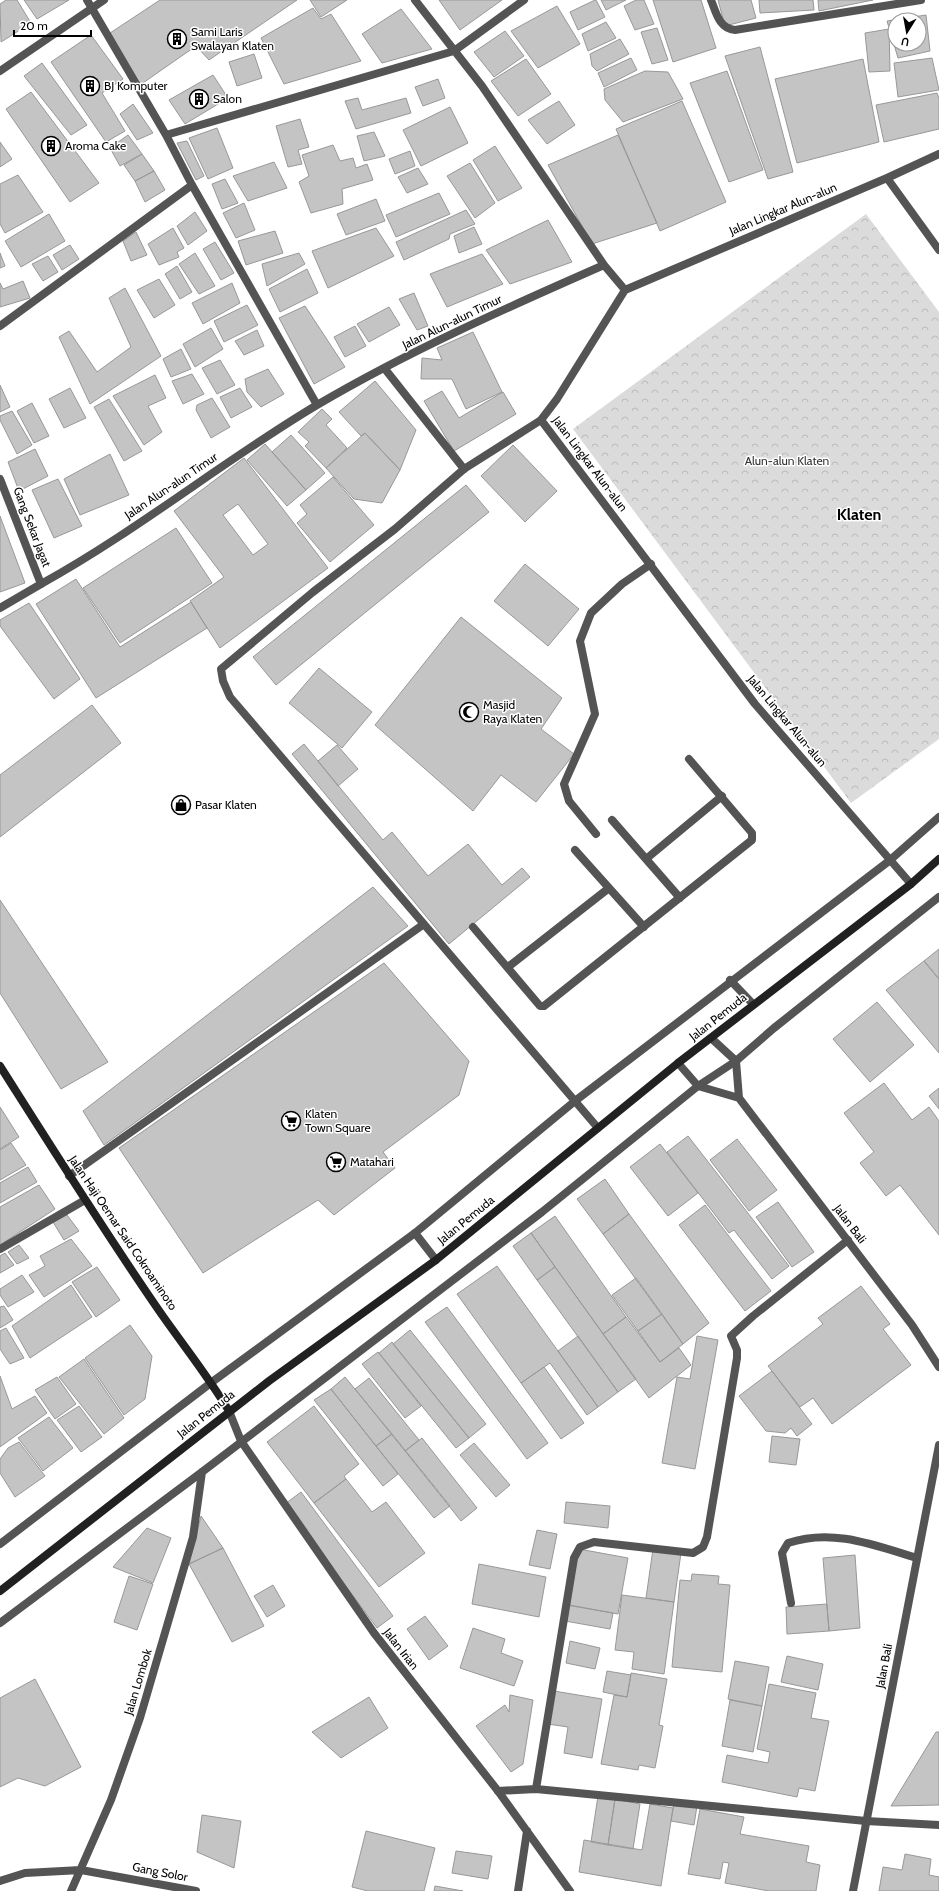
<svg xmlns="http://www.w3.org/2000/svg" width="939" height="1891" font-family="Cabin,sans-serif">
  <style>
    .park { fill: url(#park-crowns) }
    .building { fill: #c4c4c4; stroke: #989898; fill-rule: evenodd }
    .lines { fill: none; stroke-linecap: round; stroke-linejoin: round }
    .service { stroke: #545454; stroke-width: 8 }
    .minor { stroke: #545454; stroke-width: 8 }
    .tertiary { stroke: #545454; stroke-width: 8 }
    .secondary { stroke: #212121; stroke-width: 8 }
    .labels { text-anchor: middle; stroke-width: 3; stroke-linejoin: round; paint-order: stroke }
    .poi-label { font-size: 12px; fill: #000; stroke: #fff; text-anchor: start }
    .street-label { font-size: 12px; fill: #000; stroke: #fff }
    .park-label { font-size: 12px; fill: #323232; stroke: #fff }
    .district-label { font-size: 16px; font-weight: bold; fill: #000; stroke: #fff }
  </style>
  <defs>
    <pattern id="park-crowns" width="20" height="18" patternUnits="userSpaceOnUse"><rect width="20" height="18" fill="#dbdbdb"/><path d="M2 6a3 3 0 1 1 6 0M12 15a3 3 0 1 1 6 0" fill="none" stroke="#bababa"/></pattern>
  </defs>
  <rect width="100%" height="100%" fill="#fff"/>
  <!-- park -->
  <path class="park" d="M 866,214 L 939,312 L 939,739 L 851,803 L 573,429 Z"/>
  <!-- building -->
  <path class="building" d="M 6,0 L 17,0 L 31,23 L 1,42 L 0,4 Z
    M 24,0 L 69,0 L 37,19 Z
    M 160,0 L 297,0 L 209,60 L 196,46 L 140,85 L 110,33 Z
    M 310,0 L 347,0 L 321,17 Z
    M 439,0 L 502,0 L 460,30 Z
    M 595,0 L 596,0 L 605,17 L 578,30 L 570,12 Z
    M 601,0 L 626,0 L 606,10 Z
    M 636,0 L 644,0 L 654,24 L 635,30 L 624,6 Z
    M 653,0 L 701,0 L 716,48 L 673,62 Z
    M 718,0 L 751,0 L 756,18 L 725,26 Z
    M 759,0 L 813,0 L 814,10 L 760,13 Z
    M 818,0 L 873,0 L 819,11 Z
    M 557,6 L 580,44 L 538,68 L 511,31 Z
    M 313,8 L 321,19 L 331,14 L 361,61 L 284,84 L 261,38 Z
    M 401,9 L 432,49 L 382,63 L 362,34 Z
    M 926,15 L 930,51 L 898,58 L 887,21 ZM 895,20 L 919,20 L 919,44 L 895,44 Z
    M 606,22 L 616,38 L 588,51 L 582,34 Z
    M 657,28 L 668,60 L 652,64 L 641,32 Z
    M 889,29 L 890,71 L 869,72 L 865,33 Z
    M 505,31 L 524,56 L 494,77 L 474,52 Z
    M 91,35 L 123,79 L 102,93 L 125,131 L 106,142 L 51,62 Z
    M 620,39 L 629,54 L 597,71 L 592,66 L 590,54 Z
    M 760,47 L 793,172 L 768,179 L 725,56 Z
    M 254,54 L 262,78 L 237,86 L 229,62 Z
    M 631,58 L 637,70 L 604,87 L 598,73 Z
    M 932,58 L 939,90 L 898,97 L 894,63 Z
    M 526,59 L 551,94 L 518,116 L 491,81 Z
    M 863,59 L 879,142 L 797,163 L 775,79 Z
    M 42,63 L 87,125 L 71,135 L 24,76 Z
    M 645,71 L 668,72 L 683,99 L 623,122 L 605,100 L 604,89 Z
    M 727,71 L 763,170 L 729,182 L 690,83 Z
    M 213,75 L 228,98 L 185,124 L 169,100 Z
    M 438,79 L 445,98 L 423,106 L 415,87 Z
    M 31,92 L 99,183 L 70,202 L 6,109 Z
    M 937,93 L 939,98 L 939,129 L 884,142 L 876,105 Z
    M 358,98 L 362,110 L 406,98 L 411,113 L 356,129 L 345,101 Z
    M 559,101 L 575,125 L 547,144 L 528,120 Z
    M 682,101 L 726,202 L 660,231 L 616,129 Z
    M 133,104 L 153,133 L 137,140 L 120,114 Z
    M 450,107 L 468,143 L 421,166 L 403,130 Z
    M 300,119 L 309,147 L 298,150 L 302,164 L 288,167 L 276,126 Z
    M 217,128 L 233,168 L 208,179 L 189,138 Z
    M 374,132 L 385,156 L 364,161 L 357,136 Z
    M 128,135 L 142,154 L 120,166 L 110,148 Z
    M 618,135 L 657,223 L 592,244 L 548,165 Z
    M 187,141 L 204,176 L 196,180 L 177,143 Z
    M 0,142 L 12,159 L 0,167 Z
    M 333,145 L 340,161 L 353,158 L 356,168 L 367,164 L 373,180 L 342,189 L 343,204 L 311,213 L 299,182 L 309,176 L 302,155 Z
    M 495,146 L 522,188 L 498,201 L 473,160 Z
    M 410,151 L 415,166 L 395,174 L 389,159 Z
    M 142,154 L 154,171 L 135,181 L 124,165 Z
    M 274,162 L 287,188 L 248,201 L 233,176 Z
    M 470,163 L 495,203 L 475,218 L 447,176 Z
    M 418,168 L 428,184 L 407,193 L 398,177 Z
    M 154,171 L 165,190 L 145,202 L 135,181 Z
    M 18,175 L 43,212 L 5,233 L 0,224 L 0,184 Z
    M 225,179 L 238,203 L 222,209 L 212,184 Z
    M 439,193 L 450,214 L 396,237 L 386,215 Z
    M 376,199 L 385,221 L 346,235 L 337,214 Z
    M 244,203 L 255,230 L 236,238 L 223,213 Z
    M 466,210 L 475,224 L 450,234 L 449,239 L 404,260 L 396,242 Z
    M 195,212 L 207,231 L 188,245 L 177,226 Z
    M 49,214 L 65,241 L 21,267 L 5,241 Z
    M 548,220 L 572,262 L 510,284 L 486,250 Z
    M 474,227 L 482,244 L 459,253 L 454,236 Z
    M 173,228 L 184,248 L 177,252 L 179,257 L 159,265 L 148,244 Z
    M 376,228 L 394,256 L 328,288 L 312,251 Z
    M 275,231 L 283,253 L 246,265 L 238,241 Z
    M 136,232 L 147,255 L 131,261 L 123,241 Z
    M 215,242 L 234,273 L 221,280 L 203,249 Z
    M 70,245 L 79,259 L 62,270 L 53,255 Z
    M 0,253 L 5,266 L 0,268 Z
    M 195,253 L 215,286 L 199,294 L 179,264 Z
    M 299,253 L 305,264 L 267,286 L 262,264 Z
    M 482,254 L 503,284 L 447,307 L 430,274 Z
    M 48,256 L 58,272 L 43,281 L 32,264 Z
    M 177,266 L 192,292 L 180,299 L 165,274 Z
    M 307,269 L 318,293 L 280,312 L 269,289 Z
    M 159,279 L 175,305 L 154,318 L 137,290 Z
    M 23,281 L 30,298 L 0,307 L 0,283 L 3,289 Z
    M 232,283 L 240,303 L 203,324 L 192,303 Z
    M 125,288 L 161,356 L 90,404 L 59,337 L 69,331 L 97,372 L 131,347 L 109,298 Z
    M 414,293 L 428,326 L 417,330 L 399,299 Z
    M 247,305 L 258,325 L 224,342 L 214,321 Z
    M 305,306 L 345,367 L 314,384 L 279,318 Z
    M 389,307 L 400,325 L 369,342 L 357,324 Z
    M 355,326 L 366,346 L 345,357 L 334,337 Z
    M 211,328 L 223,349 L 195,367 L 183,344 Z
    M 257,330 L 264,346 L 244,355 L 235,341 Z
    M 473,332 L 502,392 L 466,409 L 452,379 L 421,379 L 422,358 L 442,360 L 437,348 Z
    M 181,349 L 191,369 L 171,377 L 163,359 Z
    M 220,360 L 235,385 L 217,394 L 202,368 Z
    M 268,369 L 284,394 L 261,407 L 247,392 L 245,379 Z
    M 192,374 L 204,394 L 183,404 L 172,381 Z
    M 155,375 L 166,398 L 148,406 L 162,432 L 144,445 L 113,396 Z
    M 375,381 L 416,430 L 400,470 L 365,433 L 361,436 L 339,412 Z
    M 0,385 L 10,407 L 0,412 Z
    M 70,388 L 86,418 L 64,428 L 49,399 Z
    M 240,388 L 252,407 L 231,418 L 220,397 Z
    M 442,391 L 459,418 L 503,392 L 516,414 L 454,451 L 424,401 Z
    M 212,398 L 230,427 L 211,438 L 196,410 L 197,405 Z
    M 109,399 L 142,451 L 124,461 L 94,407 Z
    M 32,403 L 49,436 L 34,443 L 17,411 Z
    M 322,409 L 332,419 L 326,425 L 347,448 L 326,468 L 305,446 L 309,442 L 298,432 Z
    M 12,411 L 32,445 L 17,454 L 0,420 L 0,416 Z
    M 365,433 L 400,470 L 382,503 L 354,499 L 326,468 Z
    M 291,435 L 325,473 L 306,490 L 272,452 Z
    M 265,444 L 306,490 L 287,506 L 247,460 Z
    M 513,445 L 557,491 L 525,522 L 481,476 Z
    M 35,449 L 48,476 L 19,491 L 8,462 Z
    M 110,454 L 129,495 L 80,515 L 64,479 Z
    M 244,458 L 328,568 L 220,648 L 190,601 L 224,577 L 174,511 ZM 238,504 L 268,544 L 253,555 L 223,515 Z
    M 333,477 L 374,525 L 330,562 L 297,523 L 307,514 L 300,505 Z
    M 58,479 L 82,526 L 54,538 L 32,490 Z
    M 466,485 L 489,512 L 276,685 L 253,657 Z
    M 0,516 L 25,583 L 0,592 Z
    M 176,528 L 212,583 L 120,643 L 83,588 Z
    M 525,564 L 579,609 L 548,646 L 494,601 Z
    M 76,579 L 120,647 L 191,602 L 207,628 L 96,698 L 36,604 Z
    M 29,603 L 80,679 L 54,699 L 0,626 L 0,620 Z
    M 461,617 L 562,698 L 541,729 L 574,754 L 536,802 L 501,775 L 473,811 L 375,725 Z
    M 319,668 L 372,712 L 342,748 L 289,703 Z
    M 92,705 L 121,743 L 0,837 L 0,775 Z
    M 304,744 L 383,840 L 392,832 L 428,876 L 468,844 L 502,885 L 522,868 L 530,877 L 449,944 L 292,754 Z
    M 337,745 L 358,769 L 338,786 L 318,761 Z
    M 373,887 L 408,926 L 104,1145 L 83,1111 Z
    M 0,900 L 108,1062 L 61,1089 L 0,993 Z
    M 939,949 L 939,979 L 924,961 Z
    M 924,961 L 939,979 L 939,1053 L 886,990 Z
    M 384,963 L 469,1061 L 459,1095 L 383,1152 L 395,1168 L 334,1215 L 318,1200 L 203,1273 L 119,1148 Z
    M 877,1002 L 914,1045 L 870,1082 L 833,1039 Z
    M 884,1083 L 912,1120 L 929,1107 L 939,1121 L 939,1235 L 900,1185 L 886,1196 L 860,1163 L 874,1152 L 844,1113 Z
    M 939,1088 L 939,1109 L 929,1096 Z
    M 0,1107 L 19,1137 L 0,1149 Z
    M 688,1136 L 789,1266 L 772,1279 L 734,1230 L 729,1233 L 667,1152 Z
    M 737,1139 L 777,1190 L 749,1211 L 710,1160 Z
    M 11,1143 L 26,1165 L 0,1180 L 0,1150 Z
    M 660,1144 L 698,1193 L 668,1216 L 630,1167 Z
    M 28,1167 L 37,1182 L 0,1203 L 0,1183 Z
    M 605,1179 L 629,1214 L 603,1234 L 577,1199 Z
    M 39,1185 L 55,1209 L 0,1245 L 0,1207 Z
    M 778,1202 L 814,1252 L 792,1267 L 756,1217 Z
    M 705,1205 L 771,1291 L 745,1311 L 679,1225 Z
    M 629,1214 L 709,1323 L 683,1344 L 603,1234 Z
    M 67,1215 L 79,1231 L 64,1240 L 53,1222 Z
    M 555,1216 L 626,1317 L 603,1334 L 531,1233 Z
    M 531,1233 L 555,1267 L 537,1280 L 513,1246 Z
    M 71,1239 L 92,1266 L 44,1297 L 29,1275 L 45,1266 L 40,1256 Z
    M 19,1245 L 29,1258 L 17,1264 L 8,1252 Z
    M 5,1253 L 14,1265 L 0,1273 L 0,1256 Z
    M 497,1266 L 598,1407 L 587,1415 L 550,1363 L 521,1383 L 457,1294 Z
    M 97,1267 L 120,1300 L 96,1317 L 72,1282 Z
    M 555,1267 L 636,1379 L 618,1392 L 537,1280 Z
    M 22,1275 L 34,1292 L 8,1307 L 0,1295 L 0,1289 Z
    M 636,1278 L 662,1314 L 638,1331 L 612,1295 Z
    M 71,1285 L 92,1317 L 30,1358 L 12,1326 Z
    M 861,1286 L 890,1324 L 883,1329 L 911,1365 L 832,1424 L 813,1398 L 800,1407 L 768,1366 L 823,1324 L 818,1318 Z
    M 4,1306 L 13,1320 L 0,1328 L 0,1307 Z
    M 447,1307 L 548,1443 L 527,1459 L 425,1322 Z
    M 662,1314 L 683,1344 L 660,1362 L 638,1331 Z
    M 626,1317 L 660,1362 L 679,1348 L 691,1365 L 649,1398 L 603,1334 Z
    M 130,1325 L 152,1356 L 145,1399 L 124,1415 L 85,1358 Z
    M 6,1328 L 24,1358 L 10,1364 L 0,1349 L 0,1331 Z
    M 410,1330 L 486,1424 L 469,1438 L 393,1344 Z
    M 578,1336 L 618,1392 L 598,1407 L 558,1351 Z
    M 697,1336 L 718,1340 L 695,1469 L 662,1463 L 677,1377 L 690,1379 Z
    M 392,1342 L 469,1438 L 456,1448 L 379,1353 Z
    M 378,1352 L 421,1406 L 405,1418 L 362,1364 Z
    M 84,1359 L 124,1418 L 104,1434 L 59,1377 Z
    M 544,1367 L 584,1423 L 561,1439 L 521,1383 Z
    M 772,1371 L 812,1424 L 797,1436 L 791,1428 L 785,1433 L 766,1431 L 739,1396 Z
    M 0,1376 L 12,1409 L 35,1396 L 47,1413 L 0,1447 Z
    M 57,1377 L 76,1404 L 55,1419 L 35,1390 Z
    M 345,1377 L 392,1434 L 376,1446 L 331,1389 Z
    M 369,1378 L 419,1440 L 405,1451 L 355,1389 Z
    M 331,1389 L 398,1474 L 383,1486 L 314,1400 Z
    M 79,1406 L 102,1437 L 81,1452 L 57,1420 Z
    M 314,1406 L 359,1464 L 344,1476 L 346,1479 L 314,1503 L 267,1442 Z
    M 49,1417 L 73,1448 L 43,1471 L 18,1438 Z
    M 392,1434 L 450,1506 L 434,1518 L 376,1446 Z
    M 772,1436 L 800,1439 L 796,1465 L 769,1462 Z
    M 422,1438 L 477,1508 L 461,1521 L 405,1451 Z
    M 19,1442 L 45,1476 L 15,1497 L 0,1473 L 0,1459 L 8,1448 Z
    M 474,1443 L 510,1485 L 496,1497 L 460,1455 Z
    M 346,1479 L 372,1512 L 386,1502 L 425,1553 L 379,1587 L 314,1503 Z
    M 301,1492 L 393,1616 L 377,1628 L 285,1504 Z
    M 566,1502 L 610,1506 L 608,1528 L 564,1523 Z
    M 201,1516 L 223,1548 L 189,1564 Z
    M 147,1528 L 171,1538 L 153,1583 L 113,1567 Z
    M 537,1530 L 557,1534 L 550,1569 L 529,1565 Z
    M 223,1548 L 264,1626 L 232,1642 L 189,1564 Z
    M 579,1549 L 628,1558 L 618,1614 L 569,1605 Z
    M 653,1549 L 681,1553 L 674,1602 L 646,1598 Z
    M 855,1555 L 860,1628 L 829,1631 L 823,1558 Z
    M 479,1564 L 546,1577 L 539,1617 L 472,1604 Z
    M 692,1574 L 719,1576 L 718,1584 L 730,1585 L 722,1672 L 672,1667 L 680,1580 L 691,1581 Z
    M 129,1576 L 153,1584 L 137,1630 L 114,1622 Z
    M 273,1585 L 285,1606 L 267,1617 L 254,1596 Z
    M 622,1595 L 674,1602 L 664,1674 L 632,1669 L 634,1652 L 615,1650 Z
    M 827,1604 L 829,1631 L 787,1634 L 786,1607 Z
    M 567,1605 L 613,1613 L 610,1629 L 565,1621 Z
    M 425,1616 L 448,1646 L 429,1660 L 407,1629 Z
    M 473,1628 L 505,1639 L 501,1653 L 523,1661 L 514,1686 L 460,1668 Z
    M 570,1641 L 600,1648 L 595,1669 L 566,1663 Z
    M 787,1656 L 823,1664 L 818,1690 L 781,1682 Z
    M 735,1661 L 769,1667 L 762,1706 L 728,1699 Z
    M 607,1671 L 631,1675 L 627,1697 L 603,1692 Z
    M 631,1673 L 667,1679 L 659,1725 L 663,1726 L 655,1768 L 639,1765 L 638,1770 L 601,1764 L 614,1695 L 627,1697 Z
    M 35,1679 L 81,1767 L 45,1786 L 18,1778 L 0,1787 L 0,1698 Z
    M 769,1684 L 816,1693 L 811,1718 L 829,1721 L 815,1791 L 799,1788 L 797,1797 L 722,1782 L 727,1755 L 768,1763 L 770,1752 L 757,1749 Z
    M 554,1691 L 602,1699 L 592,1758 L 564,1753 L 568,1727 L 548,1724 Z
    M 510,1695 L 533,1700 L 523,1764 L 511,1772 L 476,1726 L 505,1705 L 509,1712 Z
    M 369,1697 L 388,1728 L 341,1758 L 312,1732 Z
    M 730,1700 L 762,1706 L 753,1752 L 722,1746 Z
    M 936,1732 L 939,1732 L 939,1805 L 891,1806 Z
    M 598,1796 L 615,1799 L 608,1845 L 591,1842 Z
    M 615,1799 L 640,1804 L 633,1849 L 608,1845 Z
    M 674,1803 L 697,1806 L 694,1825 L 671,1821 Z
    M 650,1804 L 673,1808 L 661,1886 L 579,1872 L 584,1840 L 642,1850 Z
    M 700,1809 L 744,1817 L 740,1834 L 809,1846 L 806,1862 L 820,1865 L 816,1891 L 769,1891 L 725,1883 L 729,1863 L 723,1862 L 720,1879 L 688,1874 Z
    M 202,1815 L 241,1821 L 234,1868 L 197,1852 Z
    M 366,1831 L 435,1848 L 424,1891 L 368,1891 L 352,1887 Z
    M 456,1851 L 492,1856 L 488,1879 L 452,1873 Z
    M 905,1854 L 931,1859 L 929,1875 L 939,1877 L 939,1891 L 879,1891 L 883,1867 L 902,1870 Z
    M 435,1886 L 463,1891 L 434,1891 Z"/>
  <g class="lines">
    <!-- service -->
    <path class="service" d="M 541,420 L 464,469 L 395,529 L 313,592 L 221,669 L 223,681 L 230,697 L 598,1128
      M 0,608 L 41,584
      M 612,820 L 646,859
      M 596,834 L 569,801 L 564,784 L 595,714 L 580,641 L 591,613 L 622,584 L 651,564
      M 575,850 L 609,888
      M 680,898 L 646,859 L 722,796
      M 473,927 L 540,1006 L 544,1006 L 752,840 L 752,833 L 689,759
      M 508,967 L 609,888 L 644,927
      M 730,980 L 753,1004
      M 69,1176 L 424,924
      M 415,1233 L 436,1260"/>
    <!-- minor -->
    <path class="minor" d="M 87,0 L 166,135 L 192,185 L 317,405
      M 711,0 C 716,12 719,29 735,30 L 921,0
      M 166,135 L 454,51 L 524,0
      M 887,178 L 939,154
      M 604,265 L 625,290
      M 0,326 L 192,185
      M 385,369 L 464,469
      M 0,479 L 41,584 C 137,531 223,461 317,405 C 409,351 506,308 604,265 L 482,86 L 415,0
      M 911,884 L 755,704 L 541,420 L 557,399 L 625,290 L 887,178 L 939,250
      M 0,1249 L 85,1200
      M 0,1544 L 212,1382 L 415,1233 L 575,1101 L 889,861 L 939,817
      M 791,1603 L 782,1553 L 788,1543 C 832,1528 874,1545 917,1558
      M 0,1623 L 202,1472 L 542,1212 L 698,1086 L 736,1061 L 774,1028 L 939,897
      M 536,1789 L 574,1558 L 580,1547 L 594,1542 L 693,1553 L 703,1547 L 707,1537 L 737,1358 L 737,1350 L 731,1336 L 753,1316 L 848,1240
      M 498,1791 L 536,1789 L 866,1821 L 939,1825
      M 0,1881 L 25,1873 L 81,1870 L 196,1891
      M 71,1891 L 111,1800 L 140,1718 L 193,1537 L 202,1472
      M 518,1891 L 527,1831"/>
    <!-- tertiary -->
    <path class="tertiary" d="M 0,71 L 104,0
      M 711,1038 L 736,1061 L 739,1098 L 912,1325 L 939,1367
      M 678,1063 L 698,1086 L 739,1098
      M 229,1411 L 241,1441 L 374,1633 L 498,1791 L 570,1891
      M 853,1891 L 939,1445"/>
    <!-- secondary -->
    <path class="secondary" d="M 0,1066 C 52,1148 104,1231 160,1312 C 183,1345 208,1376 229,1411
      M 0,1591 L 269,1381 L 436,1260 L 678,1063 L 911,884 L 939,859"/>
  </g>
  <!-- icons -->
  <defs>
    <g id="building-ring" transform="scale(1)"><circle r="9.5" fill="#fff" stroke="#000" stroke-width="1.5"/><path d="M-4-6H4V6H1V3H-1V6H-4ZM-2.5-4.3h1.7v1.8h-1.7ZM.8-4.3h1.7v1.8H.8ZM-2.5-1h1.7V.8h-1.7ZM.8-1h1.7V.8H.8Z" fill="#000"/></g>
    <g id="mosque-ring" transform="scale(1)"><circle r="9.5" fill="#fff" stroke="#000" stroke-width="1.5"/><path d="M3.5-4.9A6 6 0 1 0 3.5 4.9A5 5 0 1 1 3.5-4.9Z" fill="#000"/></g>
    <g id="shop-ring" transform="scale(1)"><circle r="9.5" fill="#fff" stroke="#000" stroke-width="1.5"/><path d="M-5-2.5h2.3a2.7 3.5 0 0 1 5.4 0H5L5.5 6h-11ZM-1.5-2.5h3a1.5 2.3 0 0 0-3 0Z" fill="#000"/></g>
    <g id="supermarket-ring" transform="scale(1)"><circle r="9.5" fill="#fff" stroke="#000" stroke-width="1.5"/><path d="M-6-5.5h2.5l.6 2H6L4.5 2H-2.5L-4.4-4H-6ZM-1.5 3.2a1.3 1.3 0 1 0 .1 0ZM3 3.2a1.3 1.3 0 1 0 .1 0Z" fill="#000"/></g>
  </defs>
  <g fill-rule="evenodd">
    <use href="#building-ring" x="177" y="39"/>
    <use href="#building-ring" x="90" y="86"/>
    <use href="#building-ring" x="199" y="99"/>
    <use href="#building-ring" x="51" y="146"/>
    <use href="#mosque-ring" x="469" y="712"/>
    <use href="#shop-ring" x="181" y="805"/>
    <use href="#supermarket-ring" x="291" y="1121"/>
    <use href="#supermarket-ring" x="336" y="1162"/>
  </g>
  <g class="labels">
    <!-- poi labels -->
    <g class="poi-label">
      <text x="191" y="36">Sami Laris<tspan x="191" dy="14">Swalayan Klaten</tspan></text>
      <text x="104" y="90">BJ Komputer</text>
      <text x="213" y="103">Salon</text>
      <text x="65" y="150">Aroma Cake</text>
      <text x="483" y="709">Masjid<tspan x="483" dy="14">Raya Klaten</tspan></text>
      <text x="195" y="809">Pasar Klaten</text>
      <text x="305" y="1118">Klaten<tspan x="305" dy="14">Town Square</tspan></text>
      <text x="350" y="1166">Matahari</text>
    </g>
    <!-- street labels -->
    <g class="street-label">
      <text transform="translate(783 209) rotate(-23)" y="4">Jalan Lingkar Alun-alun</text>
      <text transform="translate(452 322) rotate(-26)" y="4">Jalan Alun-alun Timur</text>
      <text transform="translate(590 464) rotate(53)" y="4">Jalan Lingkar Alun-alun</text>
      <text transform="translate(171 486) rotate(-34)" y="4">Jalan Alun-alun Timur</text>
      <text transform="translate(32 527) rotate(69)" y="4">Gang Sekar Jagat</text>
      <text transform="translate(787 721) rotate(50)" y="4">Jalan Lingkar Alun-alun</text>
      <text transform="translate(718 1017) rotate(-38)" y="4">Jalan Pemuda</text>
      <text transform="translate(466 1220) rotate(-39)" y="4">Jalan Pemuda</text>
      <text transform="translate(850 1224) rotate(53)" y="4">Jalan Bali</text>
      <text transform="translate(123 1233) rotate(56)" y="4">Jalan Haji Oemar Said Cokroaminoto</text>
      <text transform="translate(206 1414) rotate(-38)" y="4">Jalan Pemuda</text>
      <text transform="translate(401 1649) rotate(52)" y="4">Jalan Irian</text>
      <text transform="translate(884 1666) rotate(-79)" y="4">Jalan Bali</text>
      <text transform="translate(138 1682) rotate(-73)" y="4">Jalan Lombok</text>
      <text transform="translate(160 1872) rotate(11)" y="4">Gang Solor</text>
    </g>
    <!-- park labels -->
    <g class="park-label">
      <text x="787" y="465">Alun-alun Klaten</text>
    </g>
    <!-- district labels -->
    <g class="district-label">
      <text x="859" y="520">Klaten</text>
    </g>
  </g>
  <!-- north arrow -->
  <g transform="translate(907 32) rotate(191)"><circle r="19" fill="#ffffff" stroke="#999999"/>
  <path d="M0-3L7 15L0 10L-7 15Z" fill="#000000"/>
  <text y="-6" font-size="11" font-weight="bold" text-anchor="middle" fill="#000000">U</text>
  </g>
  <!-- scale -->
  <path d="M14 30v6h77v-6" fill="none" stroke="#000000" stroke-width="2"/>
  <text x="20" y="30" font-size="12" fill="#000000" stroke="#ffffff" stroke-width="3" paint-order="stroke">20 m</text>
</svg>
